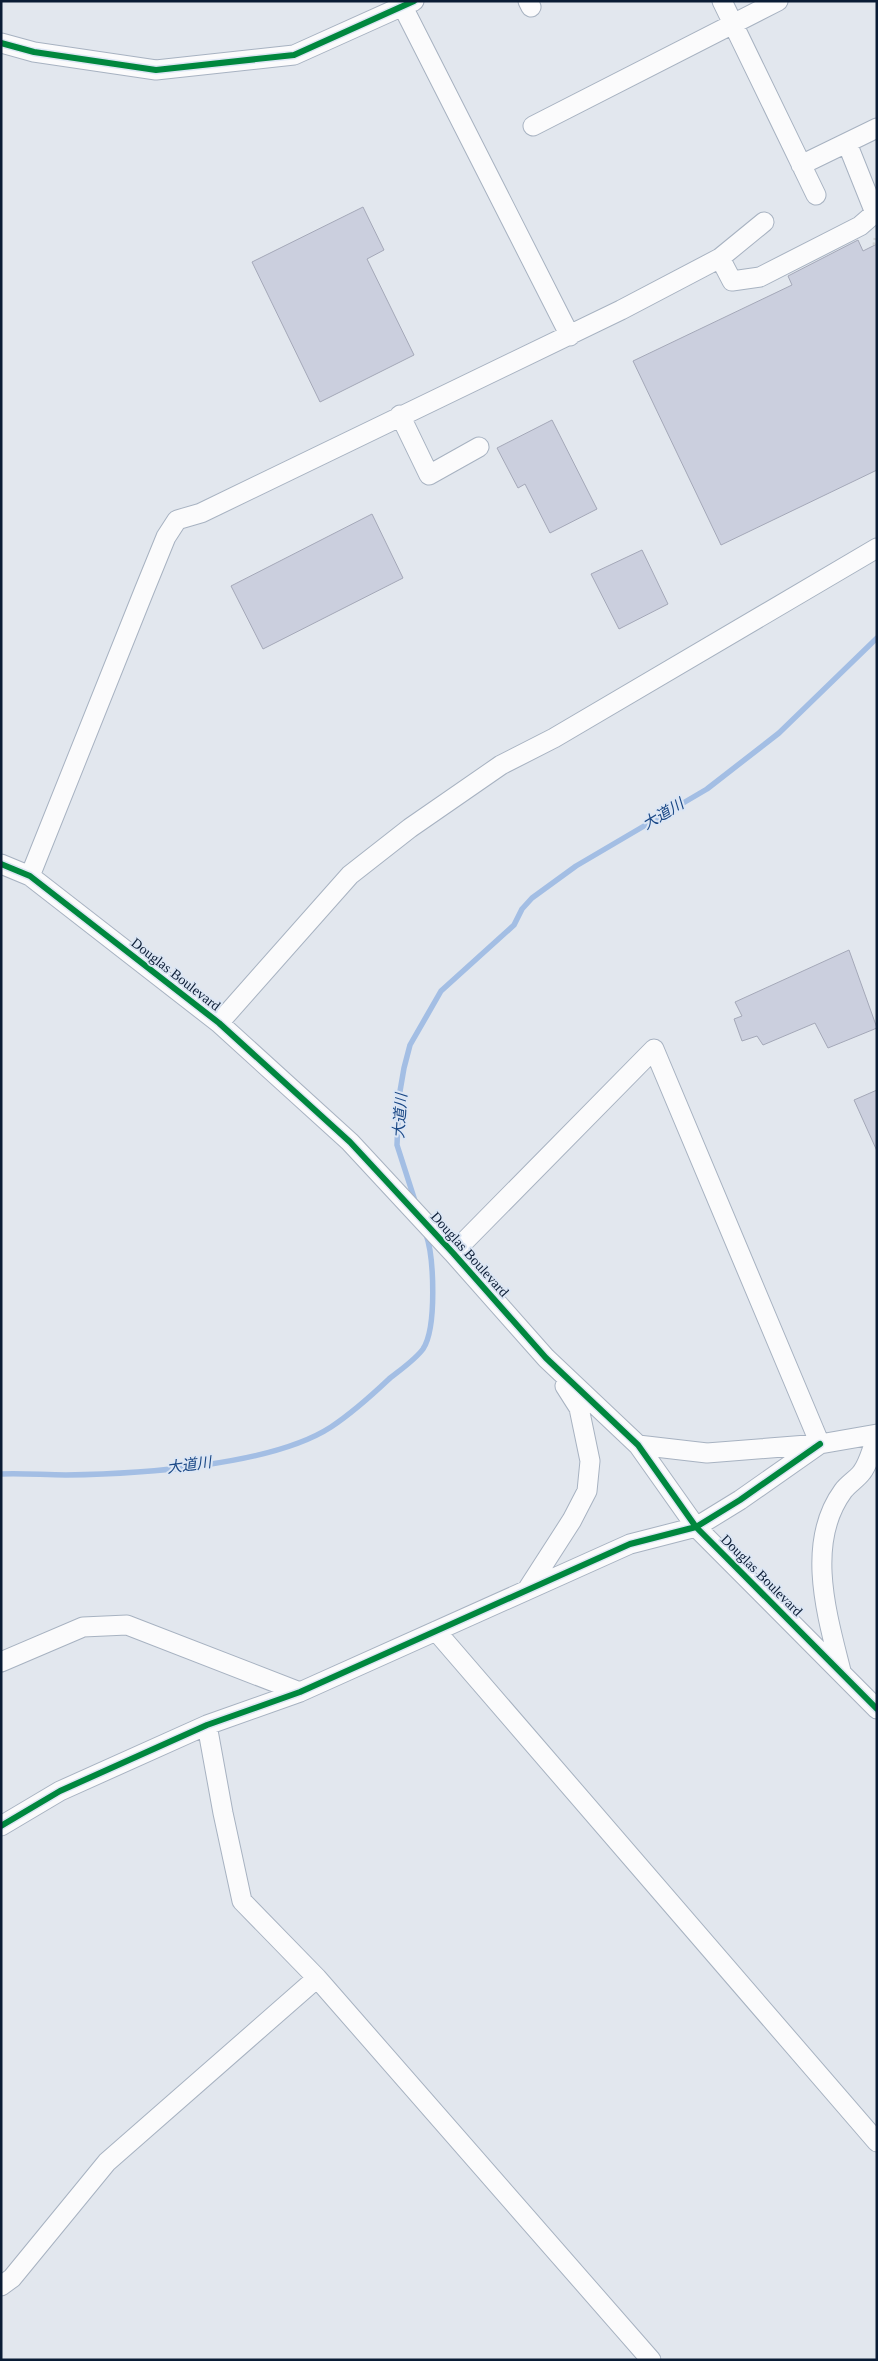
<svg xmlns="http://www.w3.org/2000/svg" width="878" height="2361" font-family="'Times New Roman','Noto Sans JP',serif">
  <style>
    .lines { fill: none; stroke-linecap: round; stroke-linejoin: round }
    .stream { stroke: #a3bee4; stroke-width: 5.5 }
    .building { fill: #cbcfde; stroke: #a4a8b8 }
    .minor-casing { stroke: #a7b2c1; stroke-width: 21 }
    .path { stroke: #ced1d4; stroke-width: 3; stroke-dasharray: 2.5 2.5; stroke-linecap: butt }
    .minor { stroke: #fbfbfc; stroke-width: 19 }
    .cycleway-casing { stroke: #dce6f4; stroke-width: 9 }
    .cycleway { stroke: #00873e; stroke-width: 6 }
    .labels { text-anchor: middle; stroke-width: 4; stroke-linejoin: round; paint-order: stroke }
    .street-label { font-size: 14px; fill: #0a1c35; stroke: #dce6f4 }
    .water-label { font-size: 15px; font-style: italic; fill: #1a4886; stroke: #dce6f4 }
  </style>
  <rect width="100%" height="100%" fill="#e2e7ee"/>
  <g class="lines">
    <!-- stream -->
    <path class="stream" d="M 416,1204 L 397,1145 L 399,1097 L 404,1068 L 410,1045 L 441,991 L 514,925 L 522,909 L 532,898 L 576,866 L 707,789 L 779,733 L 877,638
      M 1,1474 C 23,1473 44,1475 66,1475 C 137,1474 271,1466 331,1427 C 352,1413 371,1396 389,1379 C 400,1370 415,1360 423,1349 C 437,1328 434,1257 426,1234"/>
  </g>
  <!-- building -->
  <path class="building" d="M 363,207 L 384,250 L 367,259 L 414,355 L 320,402 L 252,262 Z
    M 858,240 L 863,251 L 877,244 L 877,470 L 721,545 L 633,361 L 792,285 L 788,276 Z
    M 552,420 L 597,509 L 550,533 L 525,484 L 518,488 L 497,448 Z
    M 372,514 L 403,578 L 263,649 L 231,586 Z
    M 642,550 L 668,604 L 619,629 L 591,574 Z
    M 849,950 L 877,1028 L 828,1048 L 815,1023 L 763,1045 L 757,1036 L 742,1041 L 734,1019 L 742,1016 L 735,1002 Z
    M 877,1090 L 877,1151 L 854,1100 Z"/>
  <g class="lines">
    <!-- minor casing -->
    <g class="minor-casing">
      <path id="minor" d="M 528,1 L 531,7
        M 722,1 L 816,195
        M 403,7 L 570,336
        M 1,43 L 34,52 L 156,70 L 294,55 L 414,1
        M 533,126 L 778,1
        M 801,165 L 877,128
        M 720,258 L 732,281 L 760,277 L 860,226 L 875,213 L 847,143
        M 400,415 L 429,475 L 479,447
        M 1,864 L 30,876 L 219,1023 L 350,1142 L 453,1253 L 546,1358 L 638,1445 L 696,1527 L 877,1709
        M 30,876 L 144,591 L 166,537 L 177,520 L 201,513 L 621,310 L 720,258 L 764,222
        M 219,1023 L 350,875 L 410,828 L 501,765 L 554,738 L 877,548
        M 453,1253 L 654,1049 L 820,1444
        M 638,1445 L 707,1453 L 820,1444 L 877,1434
        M 527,1590 L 572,1520 L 587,1491 L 590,1461 L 579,1408 L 565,1386
        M 436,1631 L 877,2142
        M 1,1662 L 83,1627 L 127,1625 L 300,1692
        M 841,1671 C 827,1615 805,1543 843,1491 C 848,1484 857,1479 862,1472 C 869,1463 872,1448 877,1437
        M 207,1725 L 223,1813 L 242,1901 L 317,1978 L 651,2360
        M 1,1826 L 60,1791 L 207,1725 L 300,1692 L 630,1544 L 696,1527 L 740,1500 L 820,1444
        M 1,2286 L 12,2278 L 107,2162 L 317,1978"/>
    </g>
    <!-- path -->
    <path class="path" d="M 874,245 L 875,238"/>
    <!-- minor -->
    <use href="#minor" class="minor"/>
    <!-- cycleway casing -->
    <g class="cycleway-casing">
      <path id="cycleway" d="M 1,43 L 34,52 L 156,70 L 294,55 L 414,1
        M 1,864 L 30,876 L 219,1023 L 350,1142 L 453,1253 L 546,1358 L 638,1445 L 696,1527 L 877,1709
        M 1,1826 L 60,1791 L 207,1725 L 300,1692 L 630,1544 L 696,1527 L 740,1500 L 820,1444"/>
    </g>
    <!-- cycleway -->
    <use href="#cycleway" class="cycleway"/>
  </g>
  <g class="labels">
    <!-- street labels -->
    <g class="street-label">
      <text transform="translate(176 974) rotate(38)" y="5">Douglas Boulevard</text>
      <text transform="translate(470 1254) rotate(48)" y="5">Douglas Boulevard</text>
      <text transform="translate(762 1575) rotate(45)" y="5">Douglas Boulevard</text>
    </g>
    <!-- water labels -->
    <g class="water-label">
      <text transform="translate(663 814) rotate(-31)" y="5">大道川</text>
      <text transform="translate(400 1116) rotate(-86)" y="5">大道川</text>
      <text transform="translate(189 1465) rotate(-8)" y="5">大道川</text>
    </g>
  </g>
  <!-- border -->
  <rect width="878" height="2361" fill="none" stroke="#0a1c35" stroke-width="5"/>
</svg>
